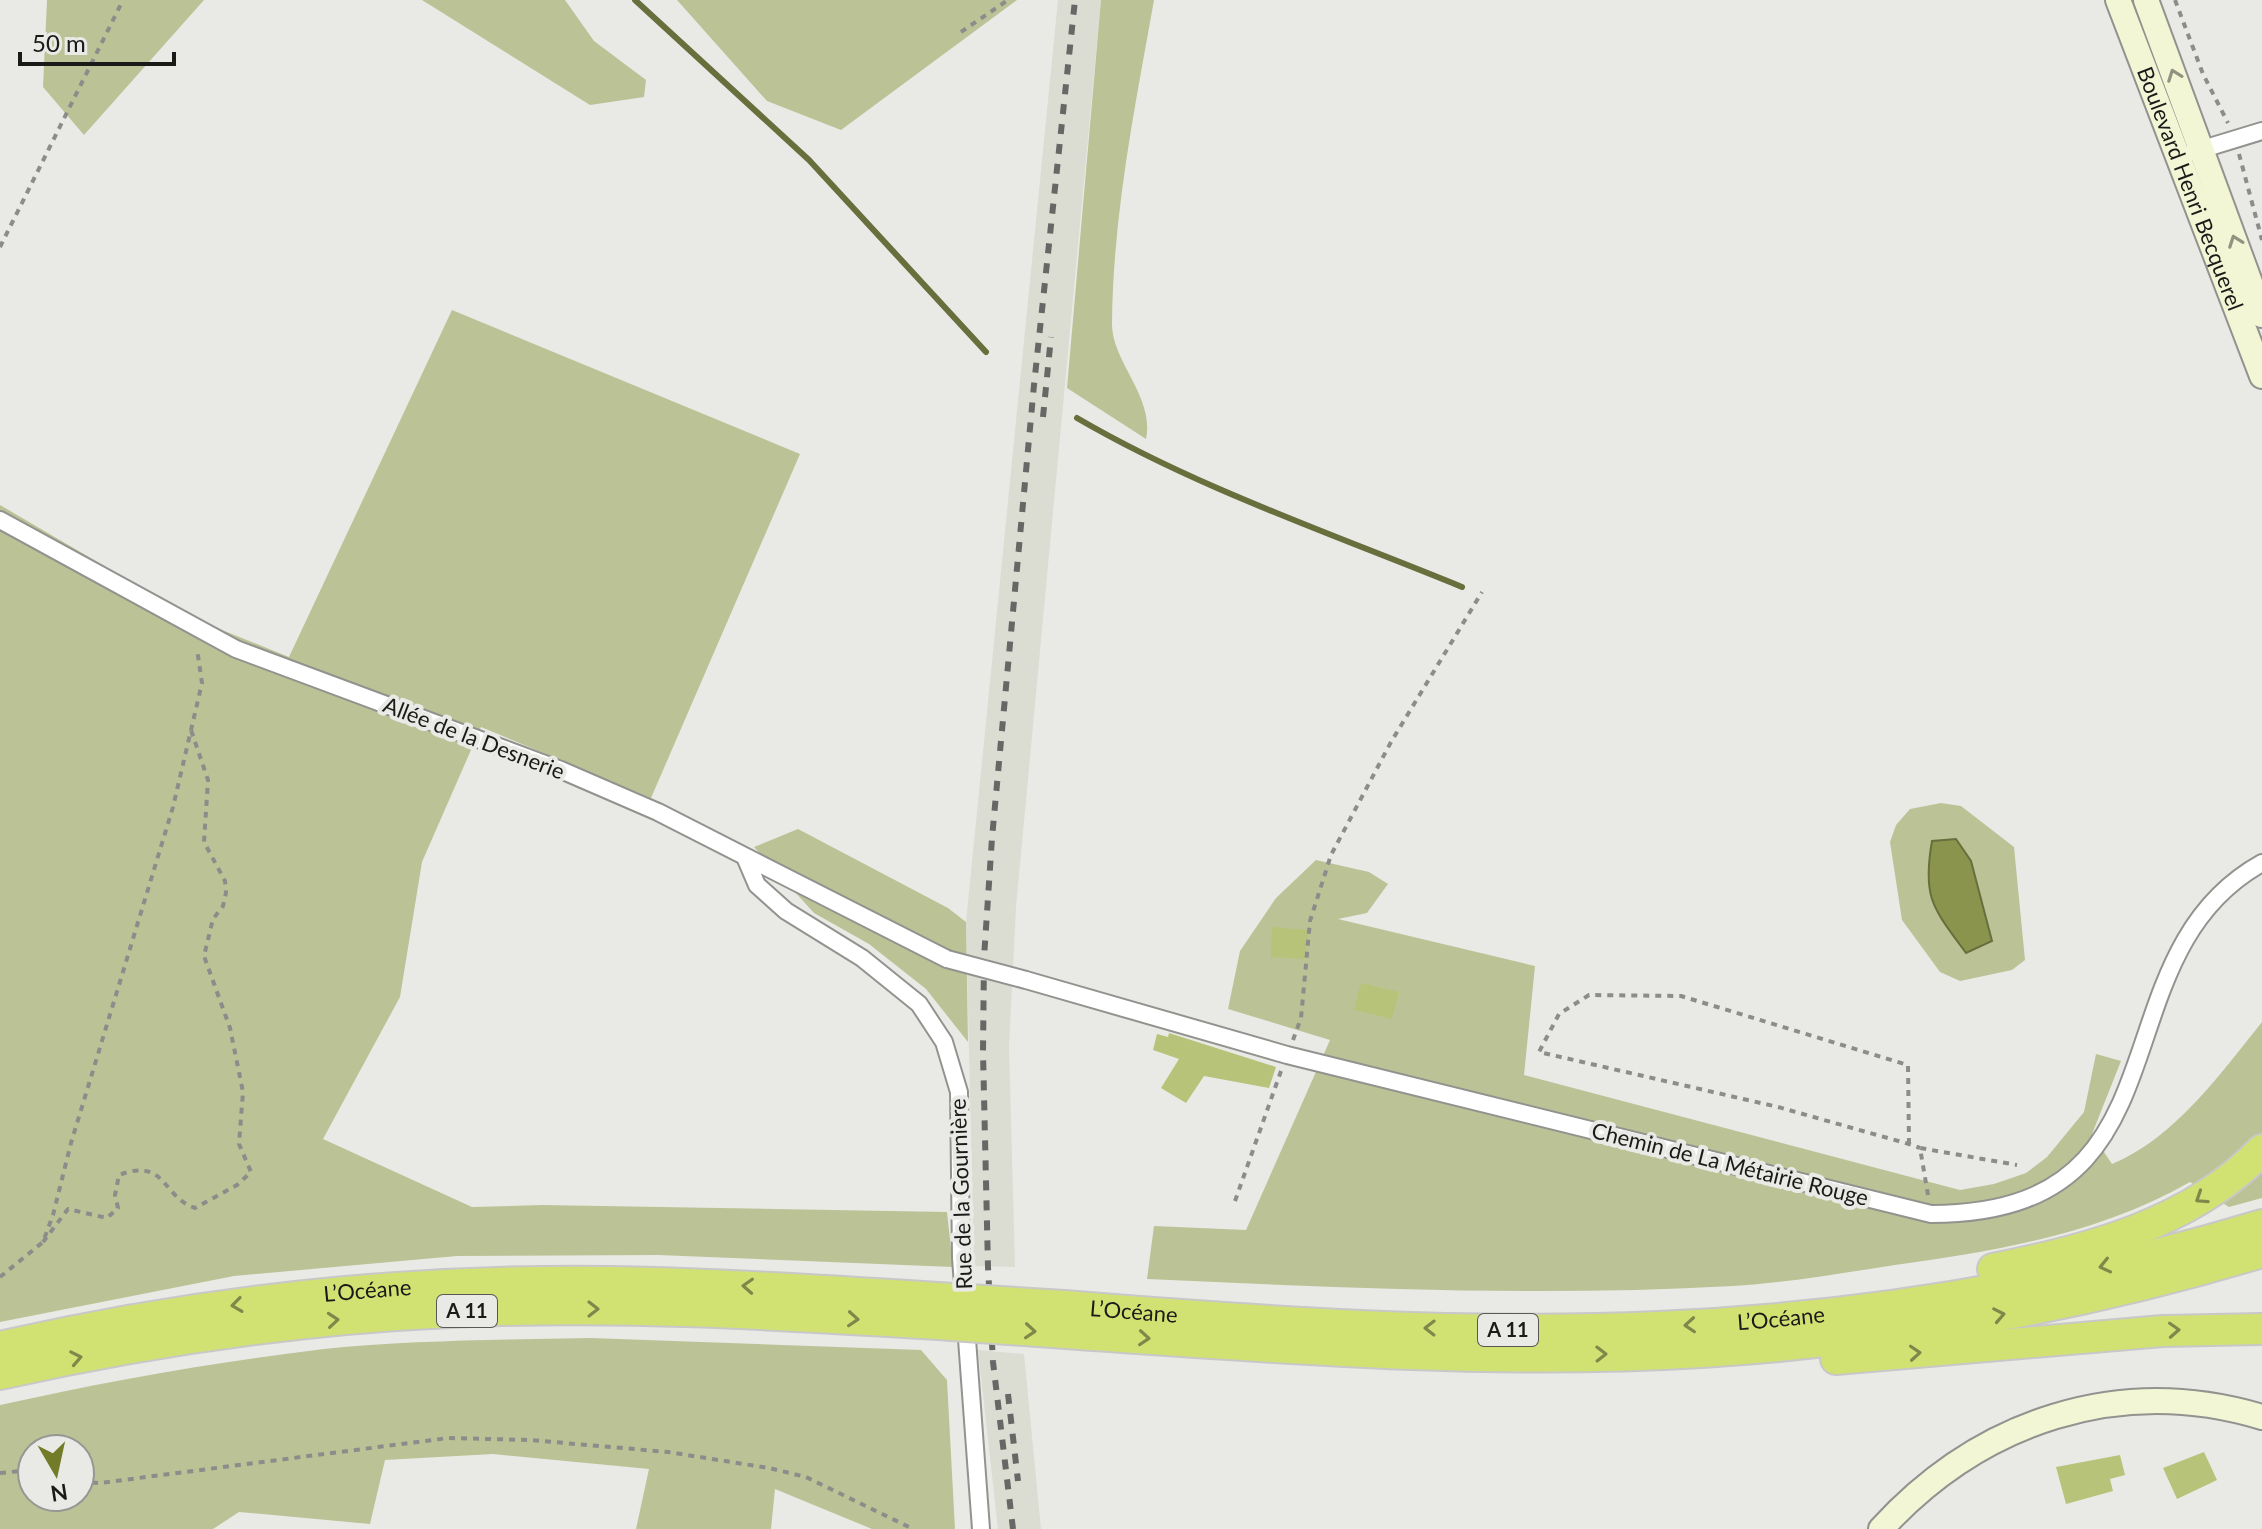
<svg xmlns="http://www.w3.org/2000/svg" width="2262" height="1529" font-family="Lato,sans-serif">
  <style>
    .built { fill: #dbddd2 }
    .green { fill: #bbc396; fill-rule: evenodd }
    .water { fill: #8a944c; stroke: #686f3d; stroke-width: 2 }
    .lines { fill: none; stroke-linecap: round; stroke-linejoin: round }
    .stream { stroke: #686f3d; stroke-width: 6 }
    .building { fill: #b7c379 }
    .street-casing { stroke: #92928f; stroke-width: 20 }
    .secondary-casing { stroke: #92928f; stroke-width: 28 }
    .highway-casing { stroke: #c8c8c8; stroke-width: 34 }
    .path { stroke: #8c8c8a; stroke-width: 4; stroke-dasharray: 6 6; stroke-linecap: butt }
    .street { stroke: #fff; stroke-width: 16 }
    .secondary { stroke: #f2f6d5; stroke-width: 24 }
    .highway { stroke: #d2e272; stroke-width: 30 }
    .rail { stroke: #676866; stroke-width: 6; stroke-dasharray: 10 10; stroke-linecap: butt }
    .street-bridge-casing { stroke: #92928f; stroke-width: 20; stroke-linecap: butt }
    .highway-bridge-casing { stroke: #c8c8c8; stroke-width: 34; stroke-linecap: butt }
    .street-bridge { stroke: #fff; stroke-width: 16 }
    .highway-bridge { stroke: #d2e272; stroke-width: 30 }
    .oneway { stroke: #919380 }
    .oneway2 { stroke: #7f884a }
    .labels { text-anchor: middle; stroke-width: 8; stroke-linejoin: round; paint-order: stroke }
    .shield { fill: #e9eae6; stroke: #585856; stroke-width: 2 }
    .shield-label { font-size: 20px; font-weight: bold; fill: #1a1a19 }
    .street-label { font-size: 22px; fill: #1a1a19; stroke: #e9eae6 }
  </style>
  <rect width="100%" height="100%" fill="#e9eae6"/>
  <!-- built -->
  <path class="built" d="M 1058,0 L 1101,0 L 1016,907 L 1009,1047 L 1015,1267 L 974,1266 L 966,922 Z
    M 978,1350 L 1024,1354 L 1041,1529 L 998,1529 Z"/>
  <!-- green -->
  <path class="green" d="M 47,0 L 204,0 L 84,135 L 43,87 Z
    M 422,0 L 565,0 L 594,41 L 646,80 L 644,97 L 590,105 Z
    M 677,0 L 1017,0 L 841,130 L 767,101 Z
    M 1101,0 L 1154,0 C 1135,107 1113,214 1112,323 C 1111,361 1155,397 1146,439 L 1067,388 Z
    M 452,310 L 800,454 L 651,798 L 481,727 L 422,862 L 400,997 L 323,1139 L 472,1207 L 543,1205 L 947,1212 L 953,1267 L 658,1255 L 457,1256 L 234,1276 L 0,1322 L 0,505 L 195,619 L 289,657 Z
    M 1941,803 L 1961,806 L 2014,847 L 2025,960 L 2012,970 L 1960,981 L 1940,972 L 1902,920 L 1890,842 L 1896,825 L 1910,809 Z
    M 798,829 L 948,908 L 966,922 L 968,1042 L 926,989 L 869,944 L 814,913 L 754,847 Z
    M 1316,860 L 1369,872 L 1388,884 L 1367,913 L 1338,919 L 1535,966 L 1524,1075 L 1960,1190 L 1994,1184 L 2026,1173 L 2047,1157 L 2084,1112 L 2096,1054 L 2121,1061 L 2092,1134 L 2112,1164 C 2175,1138 2220,1074 2262,1022 L 2262,1198 L 2229,1207 L 2190,1182 C 2099,1234 1997,1251 1895,1265 C 1842,1273 1787,1283 1733,1286 C 1538,1297 1342,1288 1147,1279 L 1154,1226 L 1246,1230 L 1330,1040 L 1228,1009 L 1240,951 L 1276,898 Z
    M 591,1338 L 921,1350 L 947,1380 L 955,1529 L 872,1529 L 775,1489 L 771,1529 L 636,1529 L 649,1469 L 493,1454 L 385,1460 L 370,1524 L 239,1512 L 213,1529 L 0,1529 L 0,1405 C 107,1381 215,1362 324,1349 C 412,1340 502,1340 591,1338 ZM 32,1449 L 80,1449 L 80,1497 L 32,1497 Z"/>
  <!-- water -->
  <path class="water" d="M 1956,839 L 1971,861 L 1992,941 L 1966,953 C 1933,908 1922,898 1932,841 Z"/>
  <g class="lines">
    <!-- stream -->
    <path class="stream" d="M 635,0 L 809,160 L 986,352
      M 1077,418 C 1197,488 1333,534 1462,587"/>
  </g>
  <!-- building -->
  <path class="building" d="M 1272,927 L 1309,930 L 1305,959 L 1271,957 Z
    M 1361,983 L 1399,992 L 1392,1019 L 1354,1010 Z
    M 1169,1033 L 1276,1067 L 1269,1088 L 1204,1076 L 1186,1103 L 1161,1088 L 1179,1059 L 1153,1050 L 1157,1034 L 1168,1037 Z
    M 2204,1452 L 2217,1480 L 2177,1499 L 2163,1468 Z
    M 2120,1455 L 2125,1475 L 2110,1479 L 2113,1491 L 2066,1504 L 2056,1467 Z"/>
  <g class="lines">
    <!-- street casing -->
    <g class="street-casing">
      <path id="street" d="M 2193,152 L 2262,131
        M 0,520 L 236,649 L 561,770 L 658,812 L 947,959
        M 745,857 L 757,885 L 786,911 L 862,958 L 919,1004 L 944,1042 L 959,1092 L 961,1258 L 981,1529
        M 1026,980 L 1287,1055 L 1931,1214 C 2198,1214 2091,958 2262,863"/>
    </g>
    <!-- secondary casing -->
    <g class="secondary-casing">
      <g id="secondary">
        <path id="s1" d="M 2118,0 L 2262,376"/>
        <path d="M 2146,0 L 2262,315"/>
        <path d="M 1881,1529 C 1980,1421 2119,1374 2262,1417"/>
      </g>
    </g>
    <!-- highway casing -->
    <g class="highway-casing">
      <g id="highway">
        <path d="M 1993,1269 C 2089,1250 2192,1223 2262,1150"/>
        <path id="s2" d="M 1064,1306 C 1261,1322 1460,1336 1658,1327 C 1863,1318 2067,1284 2262,1225"/>
        <path d="M 1066,1333 C 1278,1348 1490,1365 1702,1352 C 1891,1340 2080,1307 2262,1252"/>
        <path id="s3" d="M 0,1347 C 200,1301 407,1279 612,1282 C 721,1284 829,1291 938,1298"/>
        <path d="M 1836,1359 L 2163,1331 L 2262,1329"/>
        <path d="M 0,1374 C 148,1341 298,1319 449,1312 C 612,1304 775,1314 938,1324"/>
      </g>
    </g>
    <!-- path -->
    <path class="path" d="M 2175,0 L 2203,74 L 2228,123
      M 961,32 L 1008,0
      M 2239,154 L 2262,240
      M 0,247 L 123,0
      M 1293,1040 L 1301,1018 L 1310,921 L 1331,855 L 1391,742 L 1482,592
      M 1909,1144 L 1908,1065 L 1681,996 L 1589,995 L 1559,1014 L 1539,1052 L 1778,1107 L 1909,1144 L 1920,1148
      M 1928,1195 L 1920,1148 L 2017,1165
      M 1235,1201 L 1281,1071
      M 43,1242 L 68,1209 L 107,1218 L 118,1208 L 115,1195 L 119,1175 C 166,1157 162,1197 195,1208 L 237,1185 L 251,1172 L 239,1144 L 243,1092 L 230,1028 L 204,956 L 213,919 L 223,906 L 226,893 L 225,881 L 204,842 L 208,780 L 191,730
      M 0,1277 L 43,1242 L 53,1215 L 71,1143 L 173,807 L 202,683 L 197,649
      M 0,1473 L 32,1470
      M 80,1482 L 100,1483 L 448,1438 L 530,1440 L 668,1452 L 769,1468 L 806,1477 L 913,1529"/>
    <!-- street -->
    <use href="#street" class="street"/>
    <!-- secondary -->
    <use href="#secondary" class="secondary"/>
    <!-- highway -->
    <use href="#highway" class="highway"/>
    <!-- rail -->
    <path class="rail" d="M 1043,417 L 1051,337
      M 1008,1394 L 1018,1481
      M 1013,1529 L 993,1362 L 988,1267 L 983,1052 L 984,958 L 992,838 L 1034,385 L 1075,0"/>
    <!-- street-bridge casing -->
    <g class="street-bridge-casing">
      <path id="street-bridge" d="M 947,959 L 1026,980"/>
    </g>
    <!-- highway-bridge casing -->
    <g class="highway-bridge-casing">
      <path id="highway-bridge" d="M 938,1298 L 1064,1306
        M 938,1324 L 1066,1333"/>
    </g>
    <!-- street-bridge -->
    <use href="#street-bridge" class="street-bridge"/>
    <!-- highway-bridge -->
    <use href="#highway-bridge" class="highway-bridge"/>
  </g>
  <!-- one-way arrows -->
  <defs><path id="oneway-chevron" d="M-2-3.5L2.5 0L-2 3.5" fill="none" stroke-width="1.6" stroke-linecap="round" stroke-linejoin="round" transform="scale(2)"/></defs>
  <g class="oneway">
    <use href="#oneway-chevron" transform="translate(2174 75) rotate(-110)"/>
    <use href="#oneway-chevron" transform="translate(2235 241) rotate(-110)"/>
  </g>
  <g class="oneway2">
    <use href="#oneway-chevron" transform="translate(2201 1198) rotate(147)"/>
    <use href="#oneway-chevron" transform="translate(2105 1266) rotate(167)"/>
    <use href="#oneway-chevron" transform="translate(748 1286) rotate(-177)"/>
    <use href="#oneway-chevron" transform="translate(237 1305) rotate(172)"/>
    <use href="#oneway-chevron" transform="translate(593 1309)"/>
    <use href="#oneway-chevron" transform="translate(1999 1315) rotate(-11)"/>
    <use href="#oneway-chevron" transform="translate(853 1319) rotate(4)"/>
    <use href="#oneway-chevron" transform="translate(333 1320) rotate(-5)"/>
    <use href="#oneway-chevron" transform="translate(1690 1325) rotate(176)"/>
    <use href="#oneway-chevron" transform="translate(1430 1328) rotate(-179)"/>
    <use href="#oneway-chevron" transform="translate(2174 1330) rotate(-3)"/>
    <use href="#oneway-chevron" transform="translate(1030 1331) rotate(4)"/>
    <use href="#oneway-chevron" transform="translate(1144 1338) rotate(4)"/>
    <use href="#oneway-chevron" transform="translate(1915 1353) rotate(-4)"/>
    <use href="#oneway-chevron" transform="translate(1601 1354) rotate(-1)"/>
    <use href="#oneway-chevron" transform="translate(76 1358) rotate(-11)"/>
  </g>
  <g class="labels">
    <!-- shield labels -->
    <g class="shield">
      <rect x="437" y="1295" width="60" height="32" rx="6"/>
      <rect x="1478" y="1314" width="60" height="32" rx="6"/>
    </g>
    <g class="shield-label">
      <text x="467" y="1318">A 11</text>
      <text x="1508" y="1337">A 11</text>
    </g>
    <!-- street labels -->
    <g class="street-label">
      <text dy="8" stroke="none"><textPath href="#s1" startOffset="202">Boulevard Henri Becquerel</textPath></text>
      <text transform="translate(474 738) rotate(21)" y="8">Allée de la Desnerie</text>
      <text transform="translate(1730 1164) rotate(14)" y="8">Chemin de La Métairie Rouge</text>
      <text transform="translate(961 1194) rotate(-92)" y="8">Rue de la Gournière</text>
      <text dy="8" stroke="none"><textPath href="#s3" startOffset="372">L’Océane</textPath></text>
      <text dy="8" stroke="none"><textPath href="#s2" startOffset="70">L’Océane</textPath></text>
      <text dy="8" stroke="none"><textPath href="#s2" startOffset="718">L’Océane</textPath></text>
    </g>
  </g>
  <!-- north arrow -->
  <g transform="translate(56 1473) rotate(171)"><circle r="38" fill="#e9eae6" stroke="#969794" stroke-width="2"/>
  <path d="M0-6L14 30L0 20L-14 30Z" fill="#727c28"/>
  <text y="-12" font-size="22" font-weight="bold" text-anchor="middle" fill="#1a1a19">N</text>
  </g>
  <!-- scale -->
  <path d="M20 52v12h154v-12" fill="none" stroke="#1a1a19" stroke-width="4"/>
  <text x="32" y="52" font-size="24" fill="#1a1a19" stroke="#e9eae6" stroke-width="6" paint-order="stroke">50 m</text>
</svg>
